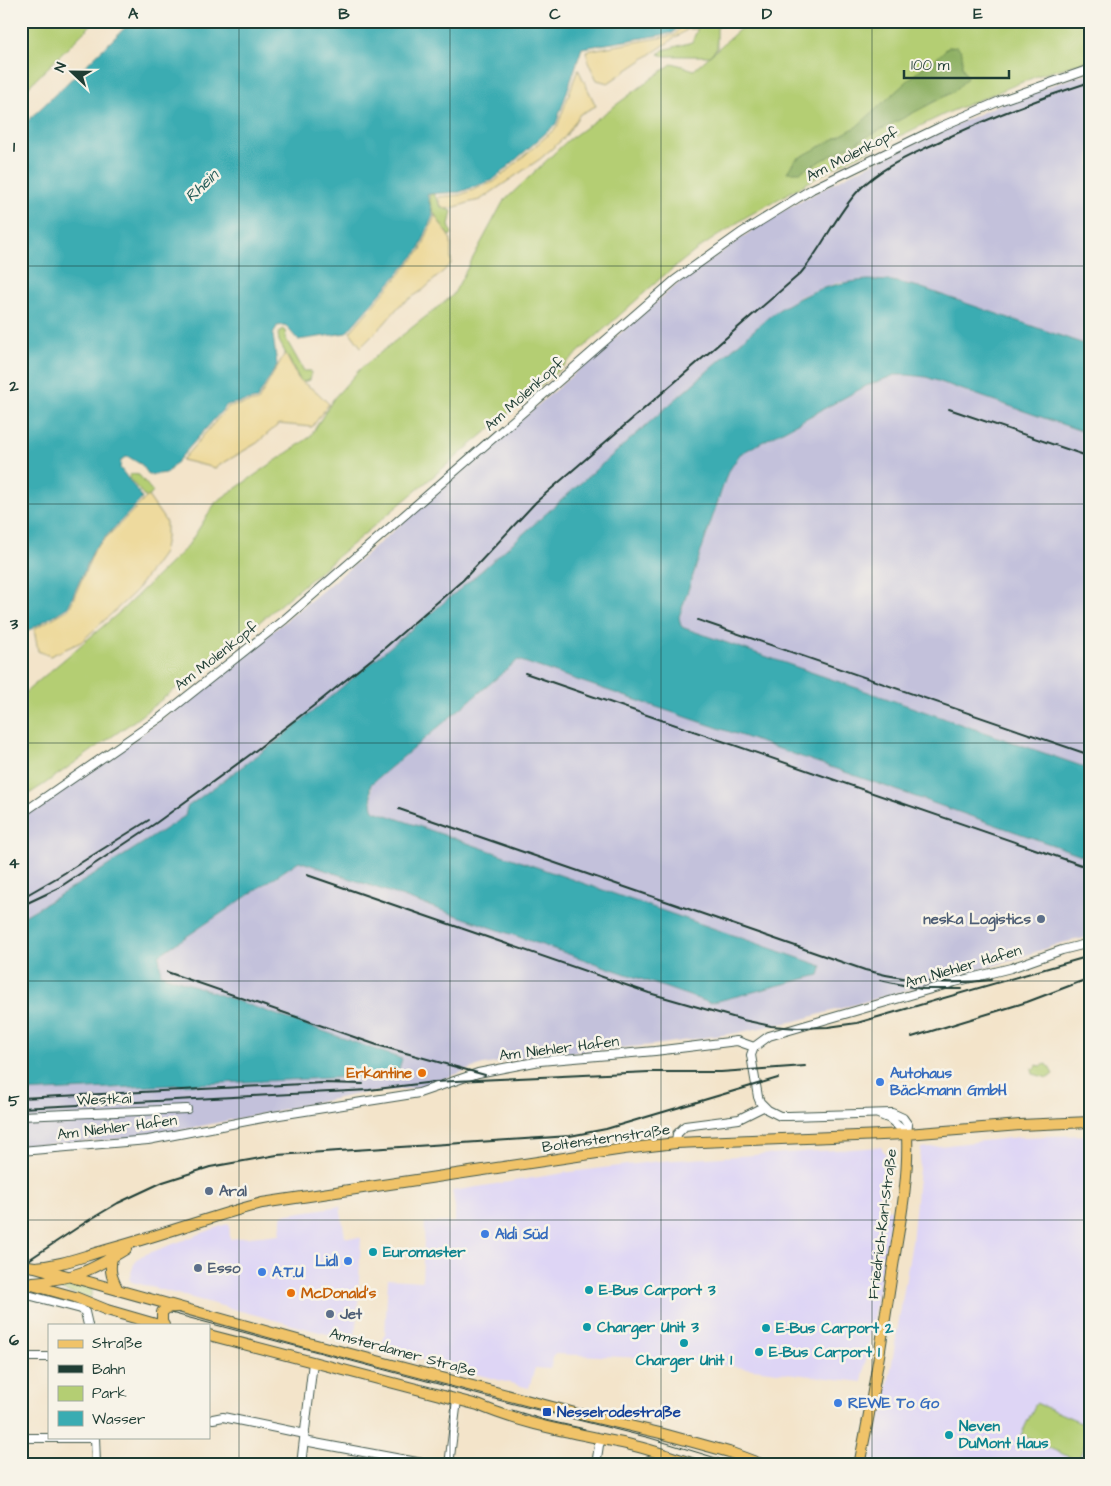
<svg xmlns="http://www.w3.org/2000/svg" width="1111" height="1486" font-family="'Architects Daughter',sans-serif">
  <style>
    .built { fill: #ded5f5 }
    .industrial { fill: #c3c1db }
    .green { fill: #b4ce73; stroke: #6a8654 }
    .forest { fill: #8fb165; stroke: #57774c }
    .sand { fill: #eeda9e; stroke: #868c69 }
    .water { fill: #3aacb2; stroke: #2c7473 }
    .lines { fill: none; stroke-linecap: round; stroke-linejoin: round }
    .minor-casing { stroke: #3f564a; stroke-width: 10 }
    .major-casing { stroke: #3f564a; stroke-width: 12 }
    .minor { stroke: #fff; stroke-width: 8 }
    .major { stroke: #f0c369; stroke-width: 10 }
    .tram { stroke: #1f3d34; stroke-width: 1 }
    .rail { stroke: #1f3d34; stroke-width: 2 }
    .grid { fill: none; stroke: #1f3d34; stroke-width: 1; stroke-opacity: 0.55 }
    .service-dot { fill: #5c6f8a; stroke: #f7f3e8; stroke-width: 2 }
    .food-dot { fill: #e8710a; stroke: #f7f3e8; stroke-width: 2 }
    .shop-dot { fill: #3f7fe0; stroke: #f7f3e8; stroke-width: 2 }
    .culture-dot { fill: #0f9aa8; stroke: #f7f3e8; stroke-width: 2 }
    .transit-dot { fill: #1a4fb4; stroke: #f7f3e8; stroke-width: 2 }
    .labels { text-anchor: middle; stroke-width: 5; stroke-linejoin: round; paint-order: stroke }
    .street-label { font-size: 15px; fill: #1f3d34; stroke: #f7f3e8 }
    .service-label { font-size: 15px; font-weight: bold; fill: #4e5e75; stroke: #f7f3e8; text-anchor: start }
    .food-label { font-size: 15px; font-weight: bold; fill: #c56008; stroke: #f7f3e8; text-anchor: end }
    .shop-label { font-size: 15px; font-weight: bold; fill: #366cbe; stroke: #f7f3e8; text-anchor: start }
    .culture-label { font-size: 15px; font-weight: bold; fill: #0d838f; stroke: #f7f3e8; text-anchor: start }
    .transit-label { font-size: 15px; font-weight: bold; fill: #164399; stroke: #f7f3e8; text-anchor: start }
    .water-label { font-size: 16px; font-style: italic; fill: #275e5a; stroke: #f7f3e8 }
    .neatline { fill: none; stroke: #1f3d34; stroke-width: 2 }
    .grid-label { font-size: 16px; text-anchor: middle; font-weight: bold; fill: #1f3d34 }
  </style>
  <rect width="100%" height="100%" fill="#f7f3e8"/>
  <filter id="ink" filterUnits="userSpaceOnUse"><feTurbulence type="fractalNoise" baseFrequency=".02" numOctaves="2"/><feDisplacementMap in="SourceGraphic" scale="10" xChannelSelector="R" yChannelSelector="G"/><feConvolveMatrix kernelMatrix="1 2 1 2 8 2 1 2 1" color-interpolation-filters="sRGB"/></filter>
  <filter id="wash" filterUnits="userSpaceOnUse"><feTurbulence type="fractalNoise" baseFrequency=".0096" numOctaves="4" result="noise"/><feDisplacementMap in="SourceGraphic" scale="20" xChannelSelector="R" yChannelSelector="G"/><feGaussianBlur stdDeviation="1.12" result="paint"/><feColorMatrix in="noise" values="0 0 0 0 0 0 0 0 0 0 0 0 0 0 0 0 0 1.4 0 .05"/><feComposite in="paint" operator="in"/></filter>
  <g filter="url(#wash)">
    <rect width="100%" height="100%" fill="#f3e4ca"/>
    <!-- built -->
    <path class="built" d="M 1090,1135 L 1090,1465 L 871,1465 L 890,1374 L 912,1242 L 921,1148 L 1019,1137 Z
      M 881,1147 L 886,1155 L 878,1205 L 892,1210 L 862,1382 L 669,1359 L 554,1354 L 550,1369 L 535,1368 L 529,1388 L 381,1349 L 385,1334 L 388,1279 L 422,1281 L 425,1223 L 455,1222 L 455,1207 L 452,1191 L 570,1172 L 660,1161 Z
      M 340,1206 L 345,1237 L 361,1238 L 357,1326 L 353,1341 L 132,1282 L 129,1279 L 134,1264 L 141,1256 L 229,1223 L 230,1239 L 280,1234 L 282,1215 Z"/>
    <!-- industrial -->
    <path class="industrial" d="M 1090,73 L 1090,346 L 980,308 L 868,280 L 837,283 L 801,296 L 771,315 L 472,579 L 277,741 L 187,807 L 185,816 L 92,876 L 21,918 L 21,817 L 134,740 L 211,682 L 361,559 L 677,284 L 768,219 L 852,173 L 998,105 L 1077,76 Z
      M 895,375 L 908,375 L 926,377 L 1090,434 L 1090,769 L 684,628 L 681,626 L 679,618 L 727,474 L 740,454 L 866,386 Z
      M 518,660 L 742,736 L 1090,858 L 1090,937 L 1061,943 L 1010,961 L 796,1021 L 736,1033 L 654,1045 L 539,1055 L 478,1066 L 423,1087 L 358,1094 L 148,1137 L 21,1146 L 21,1092 L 344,1077 L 399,1067 L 402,1059 L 161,974 L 159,955 L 299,861 L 455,915 L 819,975 L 822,966 L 375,811 L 373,808 L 371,784 Z"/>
    <!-- green -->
    <path class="green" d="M 21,21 L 95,21 L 21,94 Z
      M 704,21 L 744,21 L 739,25 L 717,26 L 717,48 L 709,56 L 664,56 L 659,54 L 663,50 L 692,42 L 698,28 Z
      M 749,21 L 1090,21 L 1090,60 L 1037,76 L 947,113 L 910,131 L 843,163 L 746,217 L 698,249 L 662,277 L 541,386 L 227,649 L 134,721 L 43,785 L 21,799 L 21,696 L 121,611 L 187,547 L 216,502 L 310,437 L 334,398 L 361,368 L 453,295 L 503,202 L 567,141 L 673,63 L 694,70 Z
      M 430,194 L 434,194 L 441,207 L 452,211 L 449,225 L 452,234 L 449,236 C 442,225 427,207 430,194 Z
      M 282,329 L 285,331 L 286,339 L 304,371 L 311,371 L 310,380 L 302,382 L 300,380 L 279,341 L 278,334 Z
      M 131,474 L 139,475 L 153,492 L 147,499 L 129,478 Z
      M 1047,1064 L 1053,1074 L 1048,1078 L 1033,1074 L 1032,1068 L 1035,1069 L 1037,1065 L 1040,1066 Z
      M 71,1281 L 93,1288 L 90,1299 L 59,1289 L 60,1284 Z
      M 1036,1403 L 1090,1426 L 1090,1431 L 1078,1461 L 1021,1435 Z"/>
    <!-- forest -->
    <path class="forest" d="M 957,46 L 962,52 L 962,66 L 967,78 L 955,91 L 800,172 L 787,172 L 795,160 L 856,127 L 922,68 L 937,58 L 948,47 Z"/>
    <!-- sand -->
    <path class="sand" d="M 685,21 L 702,21 L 696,29 L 688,29 L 608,83 L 597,80 L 589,64 L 586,51 L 675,35 Z
      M 578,69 L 596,106 L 580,114 L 565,137 L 540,159 L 480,200 C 467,202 457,208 445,209 L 440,204 L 438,197 L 460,195 L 494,182 L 557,127 Z
      M 435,215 L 451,240 L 451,264 L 423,290 L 400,305 L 383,325 L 361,347 L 350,332 L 421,250 Z
      M 285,353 L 299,380 L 317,392 L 329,404 L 312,427 L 279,424 L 257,443 L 215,468 L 182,460 L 228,407 L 258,401 Z
      M 148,496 L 166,522 L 166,538 L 163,553 L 135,592 L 81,642 L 50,656 L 38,651 L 34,629 L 69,609 L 95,549 Z"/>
    <!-- water -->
    <path class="water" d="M 132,21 L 682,21 L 673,33 L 582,48 L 556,124 L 493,180 L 460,192 L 427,194 L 433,215 L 419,250 L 346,333 L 298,340 L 285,325 L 277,326 L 273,335 L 277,365 L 257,399 L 227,405 L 167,473 L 149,475 L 142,465 L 127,456 L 121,460 L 120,468 L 140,494 L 142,499 L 94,549 L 68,607 L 21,635 L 21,127 Z
      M 868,280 L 892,281 L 919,287 L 1090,346 L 1090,434 L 926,377 L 908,375 L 895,375 L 866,386 L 740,454 L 727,474 L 679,617 L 681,626 L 684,628 L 1090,769 L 1090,858 L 742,736 L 518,660 L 371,784 L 370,788 L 373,808 L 375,811 L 822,966 L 819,975 L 710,1003 L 299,861 L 159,955 L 161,974 L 402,1059 L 397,1075 L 21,1092 L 21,918 L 92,876 L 185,816 L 187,807 L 277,741 L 472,579 L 771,315 C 803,293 829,283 868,280 Z"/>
  </g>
  <g filter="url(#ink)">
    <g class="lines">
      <!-- minor casing -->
      <g class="minor-casing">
        <path id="minor" d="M 21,814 L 160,718 L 285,619 L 675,280 L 741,233 L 812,189 L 940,127 L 1002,100 L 1090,69
          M 878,1114 L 890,1119 L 907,1134
          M 21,1116 L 187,1109
          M 907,1134 L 908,1125 L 903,1118 L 892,1113 L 789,1116 L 780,1116 L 768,1110 L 760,1102 L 758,1097 L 751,1055 L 754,1047 L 769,1036 L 955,982 L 1011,968 L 1062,950 L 1090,943
          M 676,1143 L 677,1134 L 685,1126 L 739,1119 L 763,1107
          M 21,1151 L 148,1140 L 273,1116 L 419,1093 L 478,1073 L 540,1061 L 655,1051 L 737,1041 L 754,1047
          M 21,1297 L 28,1295 L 81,1309 L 85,1312 L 88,1325
          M 21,1357 L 49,1357
          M 213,1419 L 223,1417 L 305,1434
          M 95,1437 L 96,1465
          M 21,1438 L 95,1438
          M 304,1441 L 433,1465
          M 222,1465 L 227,1462 L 242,1465
          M 301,1465 L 313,1362
          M 449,1465 L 457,1400
          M 596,1465 L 599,1445 L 602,1439"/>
      </g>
      <!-- major casing -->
      <g class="major-casing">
        <path id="major" d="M 112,1258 C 109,1271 112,1278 118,1290
          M 21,1265 L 35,1267 L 301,1341 L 575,1413 L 660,1433 L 729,1452 L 764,1465
          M 35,1267 C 63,1265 80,1257 106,1250 C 159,1236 209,1217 262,1203 L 624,1149 L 676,1143 L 907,1134 L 1020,1125 L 1090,1122
          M 21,1282 L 75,1297 L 107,1310 L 159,1325
          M 33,1282 C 74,1279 92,1270 126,1249
          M 164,1325 L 162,1322 L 162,1312 L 167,1308 L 177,1307
          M 209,1335 L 478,1405 C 522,1424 570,1432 617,1442 C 645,1447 671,1457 698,1465
          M 859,1465 C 873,1399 883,1333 893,1266 C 900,1223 909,1178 907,1134"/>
      </g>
      <!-- minor -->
      <use href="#minor" class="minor"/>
      <!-- major -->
      <use href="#major" class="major"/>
      <!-- tram -->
      <path class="tram" d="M 171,1313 L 502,1401 L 650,1438 L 739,1465
        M 512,1410 L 545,1420 L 585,1429"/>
      <!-- rail -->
      <path class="rail" d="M 949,409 L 1090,457
        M 698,620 L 1090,755
        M 525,673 L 1090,868
        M 399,809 L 865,970 C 905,981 950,985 991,980
        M 307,875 L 649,993 L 743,1020 L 771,1026 L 798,1028 L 828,1027 L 857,1023 L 1090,956
        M 25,896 L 58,877 L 149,820
        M 21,906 L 57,889 L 156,823 L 251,754 L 321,700 L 373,658 L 463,580 L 536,502 L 800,274 C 823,248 835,215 859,190 C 880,168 907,157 934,144 C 984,120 1036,99 1090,82
        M 167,972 L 377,1045 L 485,1075
        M 880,980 L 921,989 L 962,989
        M 912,1037 L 1027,1002 L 1090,978
        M 21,1098 L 323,1083 L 363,1084
        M 21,1108 L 369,1090 L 434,1082 L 649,1072 L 721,1072 L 805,1066
        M 21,1265 L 86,1222 L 118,1203 L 163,1182 L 210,1167 L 277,1155 L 570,1136 L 606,1129 L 778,1078"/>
    </g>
  </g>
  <!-- grid -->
  <path class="grid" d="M 239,21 L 239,1465M 450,21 L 450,1465M 661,21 L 661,1465M 872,21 L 872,1465M 21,266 L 1090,266M 21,504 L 1090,504M 21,743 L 1090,743M 21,981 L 1090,981M 21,1220 L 1090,1220"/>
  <!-- markers -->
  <g class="service-dot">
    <circle cx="1041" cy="919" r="5"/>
    <circle cx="209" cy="1191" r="5"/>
    <circle cx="198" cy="1268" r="5"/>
    <circle cx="330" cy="1314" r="5"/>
  </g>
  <g class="food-dot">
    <circle cx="422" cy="1073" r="5"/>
    <circle cx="291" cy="1293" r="5"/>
  </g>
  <g class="shop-dot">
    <circle cx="880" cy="1082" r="5"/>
    <circle cx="485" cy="1234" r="5"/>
    <circle cx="348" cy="1261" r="5"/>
    <circle cx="262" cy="1272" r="5"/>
    <circle cx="838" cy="1403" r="5"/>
  </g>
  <g class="culture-dot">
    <circle cx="373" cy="1252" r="5"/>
    <circle cx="589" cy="1290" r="5"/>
    <circle cx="587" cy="1327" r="5"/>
    <circle cx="766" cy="1328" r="5"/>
    <circle cx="684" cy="1343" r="5"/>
    <circle cx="759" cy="1352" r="5"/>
    <circle cx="949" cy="1435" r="5"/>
  </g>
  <rect class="transit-dot" x="542" y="1407" width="10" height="10" rx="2.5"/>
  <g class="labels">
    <!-- street labels -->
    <g class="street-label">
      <text transform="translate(852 154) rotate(-27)" y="5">Am Molenkopf</text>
      <text transform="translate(524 394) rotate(-42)" y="5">Am Molenkopf</text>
      <text transform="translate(216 656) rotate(-38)" y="5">Am Molenkopf</text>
      <text transform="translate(963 966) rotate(-16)" y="5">Am Niehler Hafen</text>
      <text transform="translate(559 1048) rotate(-7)" y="5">Am Niehler Hafen</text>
      <text transform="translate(104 1099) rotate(-2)" y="5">Westkai</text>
      <text transform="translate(117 1127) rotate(-7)" y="5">Am Niehler Hafen</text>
      <text transform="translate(606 1138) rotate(-8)" y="5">Boltensternstraße</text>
      <text transform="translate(882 1224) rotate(-83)" y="5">Friedrich-Karl-Straße</text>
      <text transform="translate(403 1352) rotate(15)" y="5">Amsterdamer Straße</text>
    </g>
    <!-- service labels -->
    <g class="service-label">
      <text x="1031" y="924" text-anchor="end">neska Logistics</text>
      <text x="219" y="1196">Aral</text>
      <text x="208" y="1273">Esso</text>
      <text x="340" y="1319">Jet</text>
    </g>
    <!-- food labels -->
    <g class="food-label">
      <text x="412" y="1078">Erkantine</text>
      <text x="301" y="1298" text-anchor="start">McDonald's</text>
    </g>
    <!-- shop labels -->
    <g class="shop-label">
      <text x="890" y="1078">Autohaus<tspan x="890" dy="17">Bäckmann GmbH</tspan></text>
      <text x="495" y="1239">Aldi Süd</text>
      <text x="338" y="1266" text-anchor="end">Lidl</text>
      <text x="272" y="1277">A.T.U</text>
      <text x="848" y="1408">REWE To Go</text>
    </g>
    <!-- culture labels -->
    <g class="culture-label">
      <text x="383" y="1257">Euromaster</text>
      <text x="599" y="1295">E-Bus Carport 3</text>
      <text x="597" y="1332">Charger Unit 3</text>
      <text x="776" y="1333">E-Bus Carport 2</text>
      <text x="769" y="1357">E-Bus Carport 1</text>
      <text x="684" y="1365" text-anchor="middle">Charger Unit 1</text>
      <text x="959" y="1431">Neven<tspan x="959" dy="17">DuMont Haus</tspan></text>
    </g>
    <!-- transit labels -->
    <g class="transit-label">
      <text x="557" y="1417">Nesselrodestraße</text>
    </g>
    <!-- water labels -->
    <g class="water-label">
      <text transform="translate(201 185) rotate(-43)" y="6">Rhein</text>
    </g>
  </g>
  <!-- margin -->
  <rect width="1111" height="1486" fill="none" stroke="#f7f3e8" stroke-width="55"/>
  <!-- legend -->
  <rect x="48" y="1324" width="162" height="115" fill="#f7f3e8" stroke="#a1aaa0"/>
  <rect x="58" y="1340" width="25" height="8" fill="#f0c369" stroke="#a1aaa0"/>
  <text x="92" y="1348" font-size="15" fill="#1f3d34">Straße</text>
  <rect x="58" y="1365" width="25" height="8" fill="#1f3d34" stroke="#a1aaa0"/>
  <text x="92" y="1374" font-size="15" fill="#1f3d34">Bahn</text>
  <rect x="58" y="1386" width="25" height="15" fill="#b4ce73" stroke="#a1aaa0"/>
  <text x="92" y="1398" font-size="15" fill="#1f3d34">Park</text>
  <rect x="58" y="1411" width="25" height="15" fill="#3aacb2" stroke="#a1aaa0"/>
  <text x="92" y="1424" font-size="15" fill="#1f3d34">Wasser</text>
  <!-- north arrow -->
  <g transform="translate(72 72) rotate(292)" stroke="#f7f3e8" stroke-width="4" paint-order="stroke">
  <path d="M0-4L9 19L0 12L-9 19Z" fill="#1f3d34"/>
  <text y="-8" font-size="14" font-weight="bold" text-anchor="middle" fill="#1f3d34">N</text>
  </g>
  <!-- scale -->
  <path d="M904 70v8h105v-8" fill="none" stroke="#1f3d34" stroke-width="2.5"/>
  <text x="911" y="70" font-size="15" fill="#1f3d34" stroke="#f7f3e8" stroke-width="4" paint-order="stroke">100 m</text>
  <rect x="28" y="28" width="1056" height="1430" class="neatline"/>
  <g class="grid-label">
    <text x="133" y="19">A</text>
    <text x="344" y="19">B</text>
    <text x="555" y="19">C</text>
    <text x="767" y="19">D</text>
    <text x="978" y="19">E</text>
    <text x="14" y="152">1</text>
    <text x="14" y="391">2</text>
    <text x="14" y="629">3</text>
    <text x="14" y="868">4</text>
    <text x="14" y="1106">5</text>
    <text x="14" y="1345">6</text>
  </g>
</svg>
